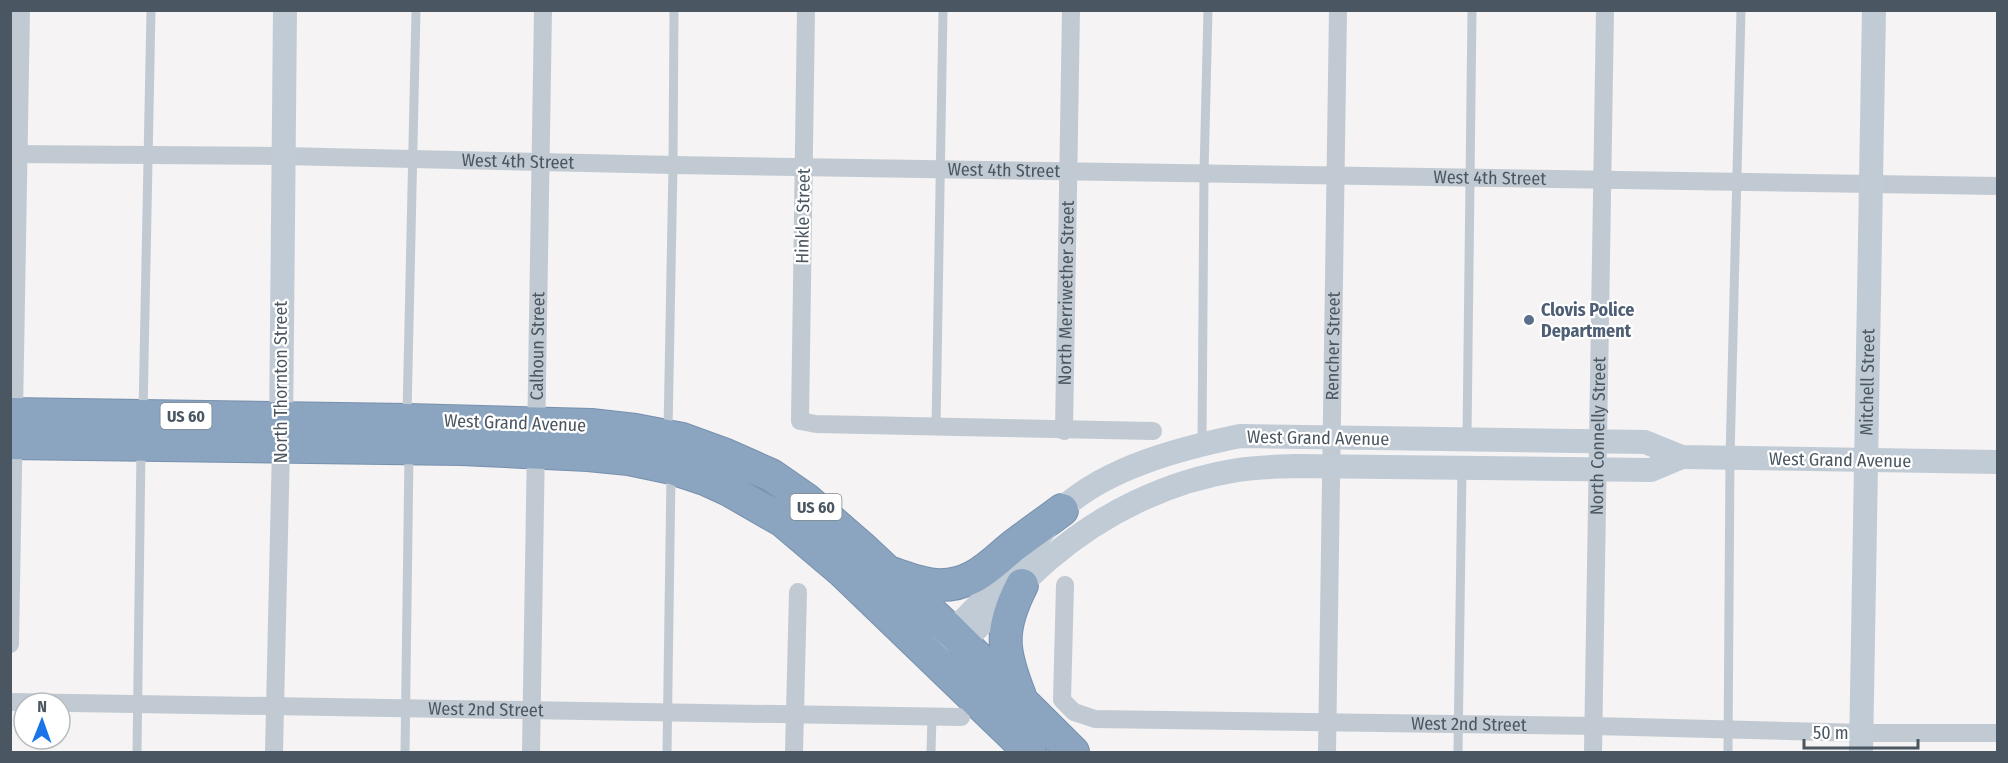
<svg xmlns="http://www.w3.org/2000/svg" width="2008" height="763" font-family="'Fira Sans Condensed',sans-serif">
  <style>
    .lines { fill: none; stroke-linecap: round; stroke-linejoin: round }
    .highway-casing { stroke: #7690ad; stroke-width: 34 }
    .lane { stroke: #c1cad2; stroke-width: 9 }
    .street { stroke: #c1cad2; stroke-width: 18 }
    .secondary { stroke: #c1cbd6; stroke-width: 24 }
    .highway { stroke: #8ba5c1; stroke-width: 32 }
    .service-dot { fill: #5c6f8a; stroke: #fff; stroke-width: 2 }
    .labels { text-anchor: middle; stroke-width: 4.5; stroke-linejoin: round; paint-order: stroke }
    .shield { fill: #fff; stroke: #808990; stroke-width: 1.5 }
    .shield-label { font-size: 16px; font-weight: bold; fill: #4a5661 }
    .street-label { font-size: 18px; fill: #4a5661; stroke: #fff }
    .service-label { font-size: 18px; font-weight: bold; fill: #4e5e75; stroke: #fff; text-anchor: start }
  </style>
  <rect width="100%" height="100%" fill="#f5f3f3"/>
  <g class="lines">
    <!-- highway casing -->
    <g class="highway-casing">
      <path id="highway" d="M 10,414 L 407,420 L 591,425 L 635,430 L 682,439 L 726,455 L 771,475 L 807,500 L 860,546 L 952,632 L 1073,752
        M 10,443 L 462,449 L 588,455 L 629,459 L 672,468 L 705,479 L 729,490 L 783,521 L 842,571 L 1030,752
        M 891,573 C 906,578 921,584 936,585 C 971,587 989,566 1013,546 C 1029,534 1046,522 1062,510
        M 1020,696 C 1002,651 999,630 1022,585"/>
    </g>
    <!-- lane -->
    <path class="lane" d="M 143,413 L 151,10
      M 407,414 L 416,10
      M 936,427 L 943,10
      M 668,431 L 673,165 L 674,10
      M 1467,437 L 1472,10
      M 1202,443 L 1204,173 L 1208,10
      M 137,752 L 141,449
      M 405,752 L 409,454
      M 667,752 L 671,473
      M 931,752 L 932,716
      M 1458,752 L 1462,470
      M 1728,752 L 1730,458 L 1741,10"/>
    <!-- street -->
    <g class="street">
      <path d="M 806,10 L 800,421 L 816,424 L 1153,431"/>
      <path id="s1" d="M 10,154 L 283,156 L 673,165 L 1998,186"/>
      <path id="s2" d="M 1064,431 L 1071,10"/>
      <path id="s3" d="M 1065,585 L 1062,700 L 1074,712 L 1095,719 L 1594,726 L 1862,733 L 1998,733"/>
      <path d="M 10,644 L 21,10"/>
      <path id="s4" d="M 10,702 L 961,717"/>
      <path d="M 274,752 L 281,447"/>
      <path id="s5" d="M 531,752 L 543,10"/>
      <path d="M 794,752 L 798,592"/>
      <path id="s6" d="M 1327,752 L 1338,10"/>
      <path id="s7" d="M 1593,752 L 1605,10"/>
    </g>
    <!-- secondary -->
    <g class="secondary">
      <path d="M 281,433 L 285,10"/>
      <path d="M 963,642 C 992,614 1019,585 1049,559 C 1102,513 1168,481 1238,470 C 1256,467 1274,467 1293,466 L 1651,470 L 1682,457"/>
      <path d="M 940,644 C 970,614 1000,583 1028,551 C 1040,537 1050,521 1063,508 C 1108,467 1182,448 1240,436 L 1645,442 L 1682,457 L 1998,462"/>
      <path id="s8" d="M 1861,752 L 1874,10"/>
    </g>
    <!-- highway -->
    <use href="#highway" class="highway"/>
  </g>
  <!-- markers -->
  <circle class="service-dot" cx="1529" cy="320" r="6"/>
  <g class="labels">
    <!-- shield labels -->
    <g class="shield">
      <rect x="160.5" y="403" width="51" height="26" rx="4.5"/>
      <rect x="790.5" y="494" width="51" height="26" rx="4.5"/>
    </g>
    <g class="shield-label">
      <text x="186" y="422">US 60</text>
      <text x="816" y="513">US 60</text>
    </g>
    <!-- street labels -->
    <g class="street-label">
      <text dy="6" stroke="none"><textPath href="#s1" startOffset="508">West 4th Street</textPath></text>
      <text dy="6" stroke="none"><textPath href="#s1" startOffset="994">West 4th Street</textPath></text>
      <text dy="6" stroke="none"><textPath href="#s1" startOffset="1480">West 4th Street</textPath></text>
      <text transform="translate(803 216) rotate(-89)" y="6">Hinkle Street</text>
      <text dy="6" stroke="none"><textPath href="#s2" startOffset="138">North Merriwether Street</textPath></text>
      <text dy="6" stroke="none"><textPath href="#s5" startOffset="406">Calhoun Street</textPath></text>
      <text dy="6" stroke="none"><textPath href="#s6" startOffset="406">Rencher Street</textPath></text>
      <text transform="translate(281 382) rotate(-90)" y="6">North Thornton Street</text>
      <text dy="6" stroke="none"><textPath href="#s8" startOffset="370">Mitchell Street</textPath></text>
      <text transform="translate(515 423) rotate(2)" y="6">West Grand Avenue</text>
      <text dy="6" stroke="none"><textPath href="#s7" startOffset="316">North Connelly Street</textPath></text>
      <text transform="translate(1318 438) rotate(1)" y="6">West Grand Avenue</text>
      <text transform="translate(1840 460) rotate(1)" y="6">West Grand Avenue</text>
      <text dy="6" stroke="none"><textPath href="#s4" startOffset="476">West 2nd Street</textPath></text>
      <text dy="6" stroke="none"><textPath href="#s3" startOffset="528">West 2nd Street</textPath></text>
    </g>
    <!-- service labels -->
    <g class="service-label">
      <text x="1541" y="316">Clovis Police<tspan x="1541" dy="21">Department</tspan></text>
    </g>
  </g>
  <!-- border -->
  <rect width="2008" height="763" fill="none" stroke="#4a5661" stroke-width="24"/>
  <!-- north arrow -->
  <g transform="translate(42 721) rotate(1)"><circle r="28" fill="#ffffff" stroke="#b7bbc0" stroke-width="1.5"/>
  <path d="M0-4.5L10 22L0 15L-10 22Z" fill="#1a73e8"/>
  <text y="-9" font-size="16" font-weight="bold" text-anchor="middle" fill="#4a5661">N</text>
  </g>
  <!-- scale -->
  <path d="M1804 739v9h114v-9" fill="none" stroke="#4a5661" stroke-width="3"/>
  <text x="1813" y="739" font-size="18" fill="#4a5661" stroke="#ffffff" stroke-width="4.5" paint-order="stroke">50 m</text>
</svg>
